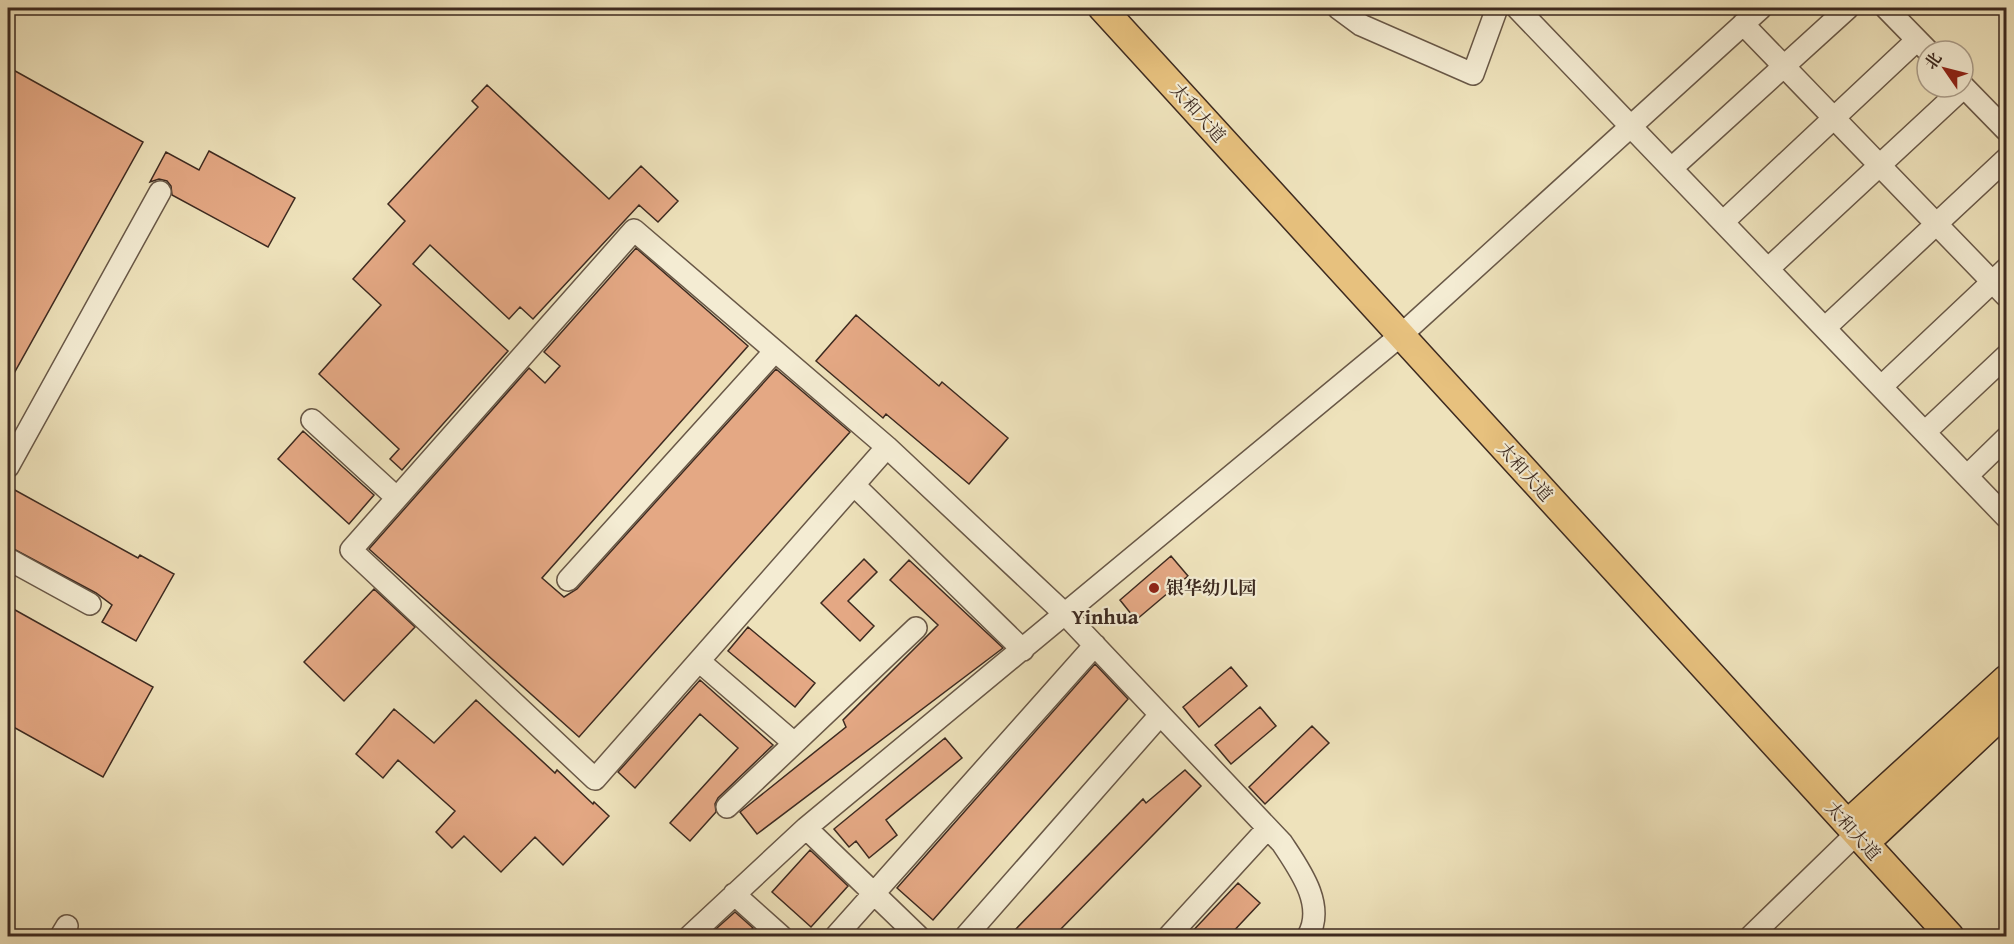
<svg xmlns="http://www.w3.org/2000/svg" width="2014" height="944" font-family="'Gentium Book Plus','Noto Serif SC',serif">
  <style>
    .building { fill: #e4a884; stroke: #3d2a20; stroke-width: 1.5 }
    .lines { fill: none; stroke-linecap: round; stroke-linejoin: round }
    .minor-casing { stroke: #695847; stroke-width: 24 }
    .major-casing { stroke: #3d2a20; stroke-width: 30 }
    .minor { stroke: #f4ecd3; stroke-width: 21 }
    .major { stroke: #e7c17e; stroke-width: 27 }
    .poi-dot { fill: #8f2418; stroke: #f4ecd3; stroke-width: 2 }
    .labels { text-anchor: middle; stroke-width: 4.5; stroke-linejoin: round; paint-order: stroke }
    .street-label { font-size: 18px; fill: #3d2a20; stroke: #f4ecd3 }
    .poi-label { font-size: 18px; font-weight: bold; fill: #3d2a20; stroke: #f4ecd3; text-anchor: start }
    .quarter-label { font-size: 21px; font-weight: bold; fill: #3d2a20; stroke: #f4ecd3 }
  </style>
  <rect width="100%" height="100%" fill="#eee2bb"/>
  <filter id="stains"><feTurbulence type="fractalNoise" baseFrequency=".00333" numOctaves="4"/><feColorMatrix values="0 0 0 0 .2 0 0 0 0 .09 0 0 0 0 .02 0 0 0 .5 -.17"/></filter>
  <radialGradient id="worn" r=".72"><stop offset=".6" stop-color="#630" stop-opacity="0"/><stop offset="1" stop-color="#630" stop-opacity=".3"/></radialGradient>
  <!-- building -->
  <path class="building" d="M 8,67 L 143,142 L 8,384 Z
    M 487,85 L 609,199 L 641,166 L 678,201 L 658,222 L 639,205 L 533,319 L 520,307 L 509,319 L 430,245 L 413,264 L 508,351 L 402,470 L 390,459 L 399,449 L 319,374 L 381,305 L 353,279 L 405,221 L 388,204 L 478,107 L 472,101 Z
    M 209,151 L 295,198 L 268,247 L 172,195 L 171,186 L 167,181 L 159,179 L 150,182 L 166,152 L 199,170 Z
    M 636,248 L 748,346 L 542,578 L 564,597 L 577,589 L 776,369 L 850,432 L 579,737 L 369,549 L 529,368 L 545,383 L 560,366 L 544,352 Z
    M 856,315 L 939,386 L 942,382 L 1008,438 L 969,484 L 886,414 L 883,418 L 816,361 Z
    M 303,431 L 374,495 L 349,524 L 278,459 Z
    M 13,489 L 138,558 L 140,555 L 174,574 L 136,641 L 102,622 L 112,605 L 96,593 L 8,546 L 8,499 Z
    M 1171,556 L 1188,576 L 1136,620 L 1120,600 Z
    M 864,559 L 877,572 L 848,601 L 874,626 L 860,641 L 821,603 Z
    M 909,560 L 1003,648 L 757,834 L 740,812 L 846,727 L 843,720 L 938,625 L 890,580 Z
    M 374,589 L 415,627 L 344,701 L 304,662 Z
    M 8,606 L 153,687 L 103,777 L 8,724 Z
    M 748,627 L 815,683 L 795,707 L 728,651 Z
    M 1095,664 L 1128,699 L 933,920 L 897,888 Z
    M 1231,667 L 1247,686 L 1199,727 L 1183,707 Z
    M 700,680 L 773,745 L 718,798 L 715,804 L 716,812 L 690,841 L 670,823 L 738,748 L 700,714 L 635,788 L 618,772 Z
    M 476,700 L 555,773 L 557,770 L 593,804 L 594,802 L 609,816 L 563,865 L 535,837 L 501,872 L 464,836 L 452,848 L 436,832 L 455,811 L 398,760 L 383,778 L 356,754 L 394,709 L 434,743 Z
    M 1260,707 L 1276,726 L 1231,764 L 1215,745 Z
    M 1312,726 L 1329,743 L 1265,804 L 1249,787 Z
    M 945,738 L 962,758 L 886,820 L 897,835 L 869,858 L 856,841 L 849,847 L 834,829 Z
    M 1185,770 L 1201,786 L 1054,936 L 1009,936 L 1143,799 L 1146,803 Z
    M 810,850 L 848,886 L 811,927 L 772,892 Z
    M 1238,883 L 1260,903 L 1229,936 L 1188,936 Z
    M 735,912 L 753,928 L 744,936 L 708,936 Z"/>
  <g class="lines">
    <!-- minor casing -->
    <g class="minor-casing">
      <path id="minor" d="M 1338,8 L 1361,25 L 1473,74 L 1497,8
        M 1517,8 L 2006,517
        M 1886,8 L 1928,51
        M 1743,24 L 2006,296
        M 1963,86 L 2006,130
        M 1673,167 L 1848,8
        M 1724,221 L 1917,40
        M 1769,268 L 1964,87
        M 1826,327 L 2006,159
        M 1882,386 L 2006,269
        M 312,420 L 397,498
        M 1925,432 L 2006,356
        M 887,447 L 595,779 L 351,550 L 634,230 L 887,447 L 1066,615 L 1282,843 C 1299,869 1326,905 1308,936
        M 8,467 L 160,192
        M 1967,476 L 2006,438
        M 854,485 L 1023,650
        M 8,559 L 90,604
        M 568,580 L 775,351
        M 699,661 L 794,743
        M 727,807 L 916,628
        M 806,828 L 918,936
        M 734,894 L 781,936
        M 61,936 L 67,926
        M 690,936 L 806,828 L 1400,336 L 1761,8
        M 836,936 L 1095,645
        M 966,936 L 1160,715
        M 1169,936 L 1267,829
        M 1751,936 L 1856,834"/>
    </g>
    <!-- major casing -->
    <g class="major-casing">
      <path id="major" d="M 1102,8 L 1950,936
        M 1858,814 L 2006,679
        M 1876,833 L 2006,711"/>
    </g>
    <!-- minor -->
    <use href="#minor" class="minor"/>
    <!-- major -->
    <use href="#major" class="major"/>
  </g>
  <!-- markers -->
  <circle class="poi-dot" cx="1154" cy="588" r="6"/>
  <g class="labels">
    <!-- street labels -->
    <g class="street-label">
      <text transform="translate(1198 113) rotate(48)" y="6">太和大道</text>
      <text transform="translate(1525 472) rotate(48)" y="6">太和大道</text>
      <text transform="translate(1853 831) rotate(48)" y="6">太和大道</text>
    </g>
    <!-- poi labels -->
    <g class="poi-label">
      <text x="1166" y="594">银华幼儿园</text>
    </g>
    <!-- quarter labels -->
    <g class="quarter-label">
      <text x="1105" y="624">Yinhua</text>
    </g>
  </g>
  <!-- margin -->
  <rect width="2014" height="944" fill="none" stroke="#eee2bb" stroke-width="30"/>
  <rect x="9" y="9" width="1996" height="926" fill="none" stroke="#3d2a20" stroke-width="3"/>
  <rect x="15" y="15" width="1984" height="914" fill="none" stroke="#3d2a20" stroke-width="1.5"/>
  <!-- north arrow -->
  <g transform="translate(1945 69) rotate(305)"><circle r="28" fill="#f4ecd3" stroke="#ab9e8b" stroke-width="1.5"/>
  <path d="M0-4.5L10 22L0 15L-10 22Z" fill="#8f2418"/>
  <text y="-9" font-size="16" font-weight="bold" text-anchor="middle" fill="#3d2a20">北</text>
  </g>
  <rect width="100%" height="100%" filter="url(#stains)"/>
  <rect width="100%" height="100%" fill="url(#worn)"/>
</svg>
